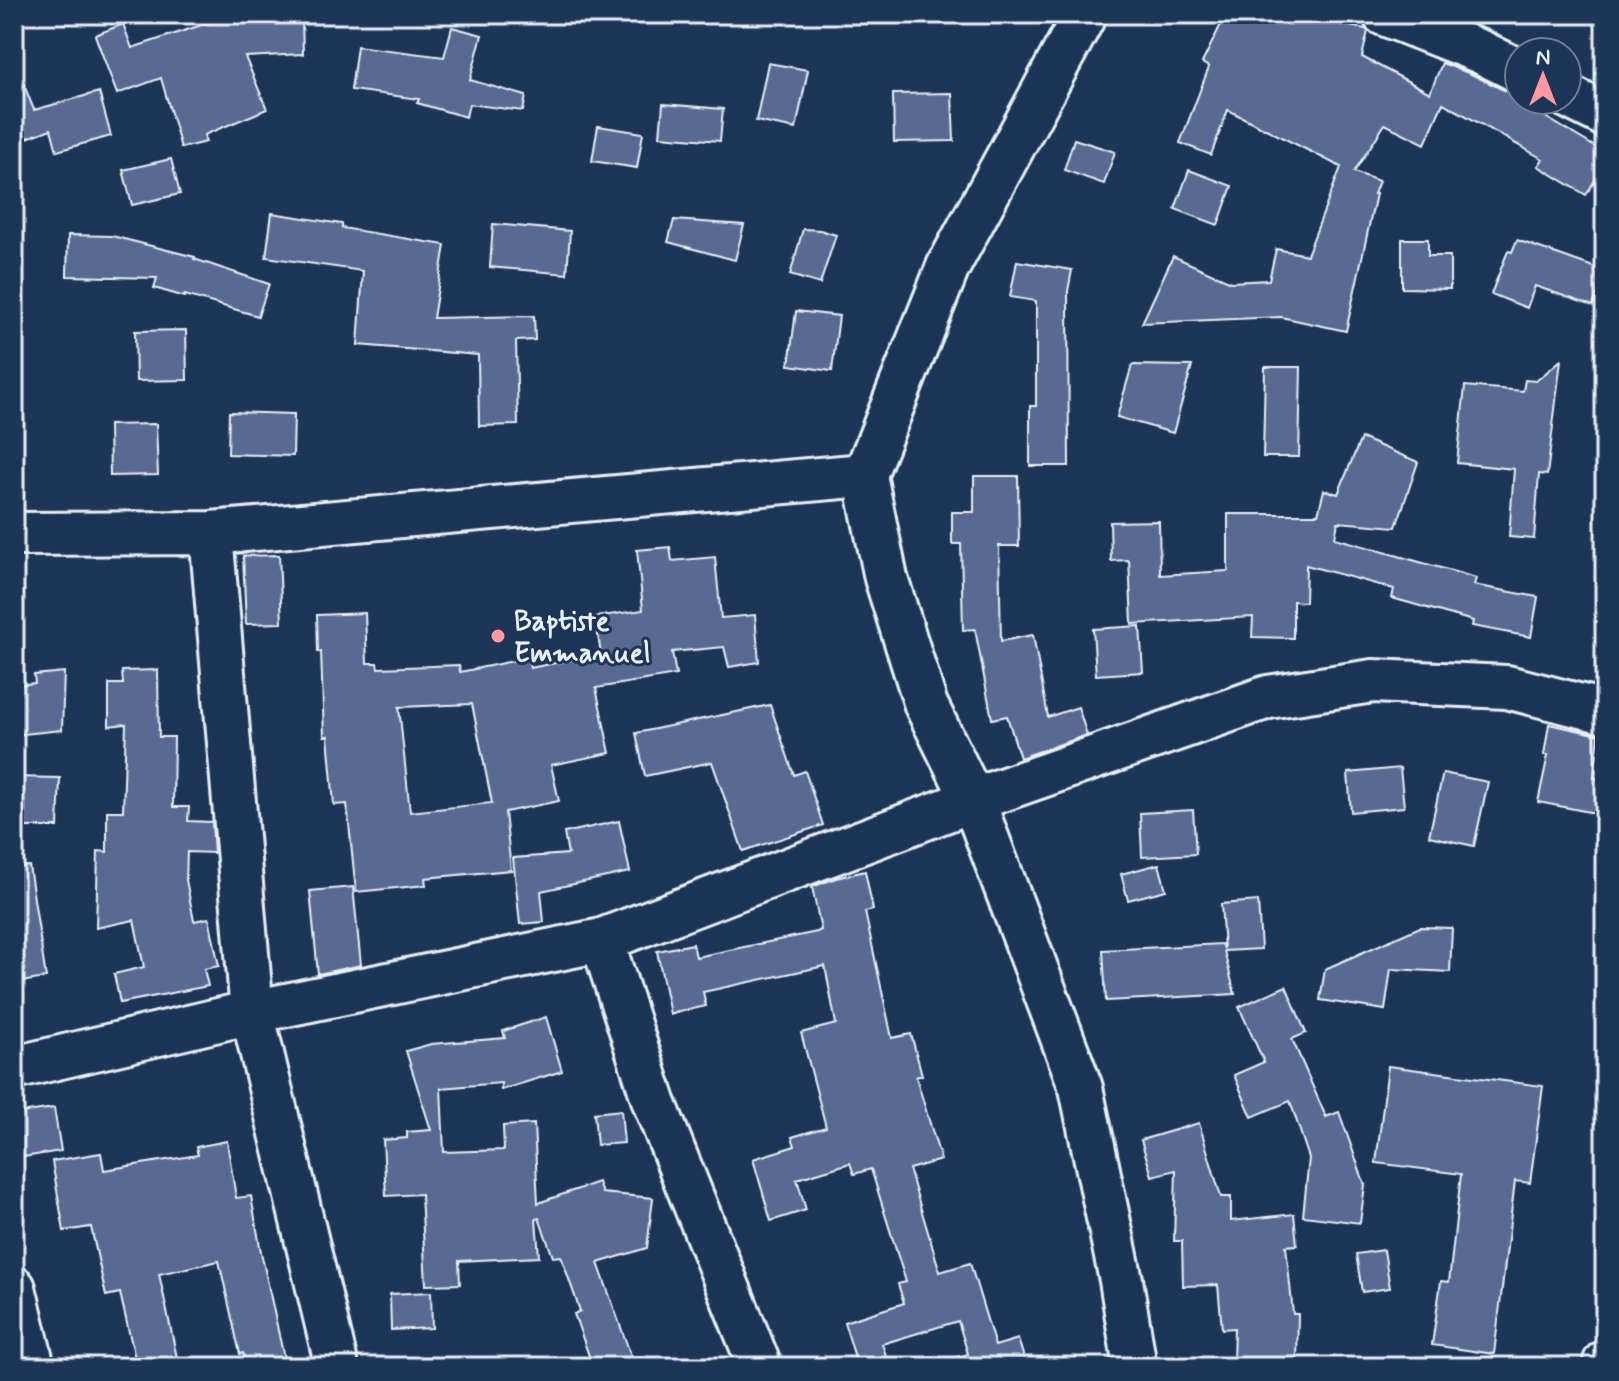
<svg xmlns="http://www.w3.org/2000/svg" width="1619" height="1381" font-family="Mynerve,sans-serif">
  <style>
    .building { fill: #586a92; stroke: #e8f1f8; stroke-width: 2; fill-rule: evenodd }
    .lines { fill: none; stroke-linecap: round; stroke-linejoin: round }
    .minor-casing { stroke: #e8f1f8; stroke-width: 48 }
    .minor { stroke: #1d3557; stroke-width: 42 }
    .poi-dot { fill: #ff9aa2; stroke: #1d3557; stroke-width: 3 }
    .labels { text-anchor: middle; stroke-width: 6; stroke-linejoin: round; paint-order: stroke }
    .poi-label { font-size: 28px; font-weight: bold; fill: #e8f1f8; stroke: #1d3557; text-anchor: start }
  </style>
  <rect width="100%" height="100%" fill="#1d3557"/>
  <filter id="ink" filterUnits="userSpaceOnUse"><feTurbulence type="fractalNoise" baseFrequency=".0125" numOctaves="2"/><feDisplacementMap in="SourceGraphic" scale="16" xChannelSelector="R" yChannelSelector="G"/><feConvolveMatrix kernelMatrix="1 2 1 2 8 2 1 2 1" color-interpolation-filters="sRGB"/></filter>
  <g filter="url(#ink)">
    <!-- building -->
    <path class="building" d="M 1226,14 L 1301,14 L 1309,18 L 1365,29 L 1368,31 L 1362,57 L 1430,93 L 1442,63 L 1471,74 L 1508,92 L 1519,95 L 1519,101 L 1605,153 L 1605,164 L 1586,195 L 1538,166 L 1543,159 L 1443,103 L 1425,144 L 1385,124 L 1354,172 L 1379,181 L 1374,194 L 1376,194 L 1346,331 L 1281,317 L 1142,323 L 1173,256 L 1231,282 L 1269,280 L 1276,249 L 1307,255 L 1341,167 L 1228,110 L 1211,155 L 1180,143 L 1209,67 L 1202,63 Z
      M 232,15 L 234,20 L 302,18 L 303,54 L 245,57 L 267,109 L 204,135 L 206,142 L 181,148 L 161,78 L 117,94 L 95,35 L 123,24 L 132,48 Z
      M 452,27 L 482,35 L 470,80 L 526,96 L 523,111 L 469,104 L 466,117 L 417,103 L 419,99 L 351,90 L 357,46 L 444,57 Z
      M 768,63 L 808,70 L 796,129 L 756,121 Z
      M 14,65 L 16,65 L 34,110 L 99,92 L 111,136 L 57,151 L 51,129 L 14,143 Z
      M 952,93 L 954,141 L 894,142 L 893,94 Z
      M 663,104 L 723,109 L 720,141 L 660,136 Z
      M 598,126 L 643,133 L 637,168 L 592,161 Z
      M 1074,139 L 1115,152 L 1104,184 L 1064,170 Z
      M 171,159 L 180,194 L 132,205 L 123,170 Z
      M 1189,170 L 1232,186 L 1218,225 L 1175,209 Z
      M 272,213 L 342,224 L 342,228 L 445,245 L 433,318 L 534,316 L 535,340 L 516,341 L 518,425 L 479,426 L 478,355 L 358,345 L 363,271 L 266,257 Z
      M 674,220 L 744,225 L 735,260 L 668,242 Z
      M 493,224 L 570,231 L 567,274 L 490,267 Z
      M 803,229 L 820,230 L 836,235 L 820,284 L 790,275 Z
      M 68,235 L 112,236 L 195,257 L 194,259 L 269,284 L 258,316 L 185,295 L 185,297 L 154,288 L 157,278 L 67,276 Z
      M 1402,239 L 1428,239 L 1428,256 L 1450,256 L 1450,289 L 1402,288 Z
      M 1517,240 L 1605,271 L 1593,306 L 1535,286 L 1527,308 L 1491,294 L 1508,251 L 1512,252 Z
      M 1017,261 L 1072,270 L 1068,291 L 1069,466 L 1030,466 L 1030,406 L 1036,406 L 1036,301 L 1010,297 Z
      M 796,311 L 839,316 L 832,371 L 789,365 Z
      M 186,330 L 187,380 L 136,381 L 135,331 Z
      M 1561,360 L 1547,475 L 1539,474 L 1534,539 L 1509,537 L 1514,469 L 1457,463 L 1465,386 L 1523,391 L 1525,380 L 1536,381 Z
      M 1132,365 L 1192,366 L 1173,433 L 1117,417 Z
      M 1265,367 L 1301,367 L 1299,457 L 1263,457 Z
      M 229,412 L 294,414 L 293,456 L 228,454 Z
      M 156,424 L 158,475 L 110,476 L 109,425 Z
      M 1361,438 L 1418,462 L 1396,527 L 1338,522 L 1335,538 L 1476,578 L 1474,585 L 1538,597 L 1531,637 L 1472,626 L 1473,621 L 1392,598 L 1394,589 L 1306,565 L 1305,602 L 1293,601 L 1293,638 L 1252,637 L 1253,617 L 1132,624 L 1129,560 L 1111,561 L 1110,522 L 1159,521 L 1160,575 L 1228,571 L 1228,514 L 1318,514 L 1324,490 L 1338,494 Z
      M 974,476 L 1018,476 L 1019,546 L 999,546 L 1001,641 L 1033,635 L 1048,717 L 1078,707 L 1087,735 L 1020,758 L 1007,716 L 992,719 L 975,629 L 963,630 L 961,544 L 952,544 L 952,512 L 974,512 Z
      M 670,547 L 672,561 L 715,557 L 721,618 L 755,615 L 759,662 L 729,667 L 724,647 L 672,652 L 676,675 L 596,688 L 610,753 L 551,765 L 559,801 L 505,812 L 511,870 L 425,878 L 426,885 L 356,892 L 347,804 L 334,805 L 328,736 L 324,736 L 321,652 L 318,652 L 317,615 L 365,613 L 367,663 L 377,663 L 378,668 L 459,665 L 460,672 L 528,658 L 530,668 L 601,654 L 595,617 L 643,610 L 637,550 ZM 472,704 L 492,803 L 410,812 L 399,707 Z
      M 279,555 L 282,623 L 246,624 L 243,556 Z
      M 1140,626 L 1143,672 L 1096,675 L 1093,629 Z
      M 158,670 L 159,737 L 174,737 L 173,807 L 189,807 L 188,821 L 212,822 L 214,853 L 187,852 L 186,880 L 194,921 L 209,918 L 219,966 L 204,969 L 208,986 L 120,1003 L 114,974 L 144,967 L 134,920 L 96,928 L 98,851 L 107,852 L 107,811 L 123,811 L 126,724 L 109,726 L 109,684 L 123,684 L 122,671 Z
      M 64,672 L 62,730 L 14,735 L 14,685 L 35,683 L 34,675 Z
      M 770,705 L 794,775 L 805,771 L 823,825 L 743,851 L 712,762 L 645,776 L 636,733 Z
      M 1549,724 L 1599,735 L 1594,778 L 1605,780 L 1605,815 L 1538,802 L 1548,755 L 1544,755 Z
      M 1400,768 L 1404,807 L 1351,812 L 1348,773 Z
      M 1443,773 L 1488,782 L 1474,846 L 1429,836 Z
      M 14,777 L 60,778 L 58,827 L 25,827 L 25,805 L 14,805 Z
      M 1193,810 L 1196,854 L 1142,857 L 1140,813 Z
      M 619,821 L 630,872 L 541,891 L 544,922 L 520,924 L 513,858 L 568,854 L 564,833 Z
      M 1159,864 L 1166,890 L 1128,900 L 1121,874 Z
      M 29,866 L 46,978 L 14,983 L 14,867 Z
      M 865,871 L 873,910 L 865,912 L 892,1038 L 911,1034 L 922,1075 L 916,1077 L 941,1160 L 909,1169 L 940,1272 L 970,1263 L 995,1346 L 1018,1339 L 1027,1367 L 948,1367 L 947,1360 L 968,1354 L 958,1321 L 882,1344 L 890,1367 L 858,1367 L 844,1322 L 904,1303 L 898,1284 L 906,1282 L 871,1169 L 854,1174 L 850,1163 L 797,1179 L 806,1210 L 771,1221 L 753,1159 L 795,1146 L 792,1137 L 826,1127 L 801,1033 L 836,1024 L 825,966 L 703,992 L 706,1006 L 670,1014 L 657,951 L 693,944 L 696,957 L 817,932 L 821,930 L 812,887 L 836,878 Z
      M 353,887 L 361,965 L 318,974 L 310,891 Z
      M 1258,901 L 1261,949 L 1224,951 L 1235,994 L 1106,1001 L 1103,950 L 1222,944 L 1224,949 L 1221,904 Z
      M 1420,927 L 1452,928 L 1450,972 L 1391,969 L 1385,1010 L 1320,1000 L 1325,969 Z
      M 1286,986 L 1306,1033 L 1292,1039 L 1326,1117 L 1339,1112 L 1365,1185 L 1360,1223 L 1303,1216 L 1309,1158 L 1290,1101 L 1252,1117 L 1234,1075 L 1264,1062 L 1239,1007 Z
      M 546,1017 L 562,1071 L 501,1090 L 501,1083 L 441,1088 L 444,1152 L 504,1150 L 503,1126 L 534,1124 L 538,1203 L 598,1182 L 602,1193 L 653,1198 L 647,1248 L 598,1263 L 635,1367 L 593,1367 L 574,1314 L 580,1311 L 561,1256 L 553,1257 L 539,1218 L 536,1219 L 539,1257 L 459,1261 L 460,1284 L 426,1285 L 421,1194 L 386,1196 L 383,1140 L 407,1138 L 407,1132 L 431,1130 L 406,1051 L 431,1044 L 505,1038 L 503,1031 Z
      M 1388,1066 L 1543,1086 L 1530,1183 L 1515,1181 L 1494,1354 L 1432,1345 L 1441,1281 L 1449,1282 L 1461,1174 L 1376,1163 Z
      M 54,1108 L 61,1151 L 17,1158 L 14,1137 L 14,1114 Z
      M 621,1110 L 624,1143 L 597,1145 L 594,1113 Z
      M 1199,1123 L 1221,1197 L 1231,1197 L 1231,1221 L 1294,1214 L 1297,1245 L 1286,1246 L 1293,1314 L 1298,1314 L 1297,1364 L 1233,1363 L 1234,1328 L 1222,1329 L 1218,1285 L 1183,1286 L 1182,1241 L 1174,1241 L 1176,1170 L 1152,1176 L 1141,1140 Z
      M 227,1141 L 236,1198 L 251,1196 L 261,1252 L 286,1367 L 247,1367 L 243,1353 L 240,1354 L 219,1261 L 159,1274 L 179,1367 L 137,1367 L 120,1293 L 106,1296 L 91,1227 L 64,1231 L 52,1161 L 101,1153 L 104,1170 L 198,1155 L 196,1147 Z
      M 1384,1250 L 1390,1288 L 1362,1292 L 1356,1254 Z
      M 431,1292 L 432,1328 L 391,1330 L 390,1294 Z"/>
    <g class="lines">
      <!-- minor casing -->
      <g class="minor-casing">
        <path id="minor" d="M 1085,14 L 948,267 L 865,475 L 886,578 L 926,705 L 973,800 L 1081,1088 L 1121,1280 L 1135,1367
          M 1384,14 L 1481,52 L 1519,71
          M 1567,96 L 1605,115
          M 211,533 L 252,1012 L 337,1367
          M 14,534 L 211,533 L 865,475
          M 602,940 L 654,1102 L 760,1367
          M 14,1068 L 252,1012 L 602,940 L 973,800 L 1268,697 L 1373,681 L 1507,687 L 1605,712
          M 14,1288 L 33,1367
          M 1604,1367 L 1605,1362"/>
      </g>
      <!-- minor -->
      <use href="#minor" class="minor"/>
    </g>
  </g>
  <!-- markers -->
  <circle class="poi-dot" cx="498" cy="636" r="8"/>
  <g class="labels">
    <!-- poi labels -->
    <g class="poi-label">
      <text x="514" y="630">Baptiste<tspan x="514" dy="32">Emmanuel</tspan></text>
    </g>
  </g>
  <!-- margin -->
  <rect width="1619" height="1381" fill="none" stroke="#1d3557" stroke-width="48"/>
  <rect x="24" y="24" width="1571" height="1333" fill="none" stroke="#e8f1f8" stroke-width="3" filter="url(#ink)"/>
  <!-- north arrow -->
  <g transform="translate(1543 76)"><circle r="38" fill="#1d3557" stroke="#6e8097" stroke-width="2"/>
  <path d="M0-6L14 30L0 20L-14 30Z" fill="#ff9aa2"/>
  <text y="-12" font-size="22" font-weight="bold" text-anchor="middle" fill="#e8f1f8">N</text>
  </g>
</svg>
